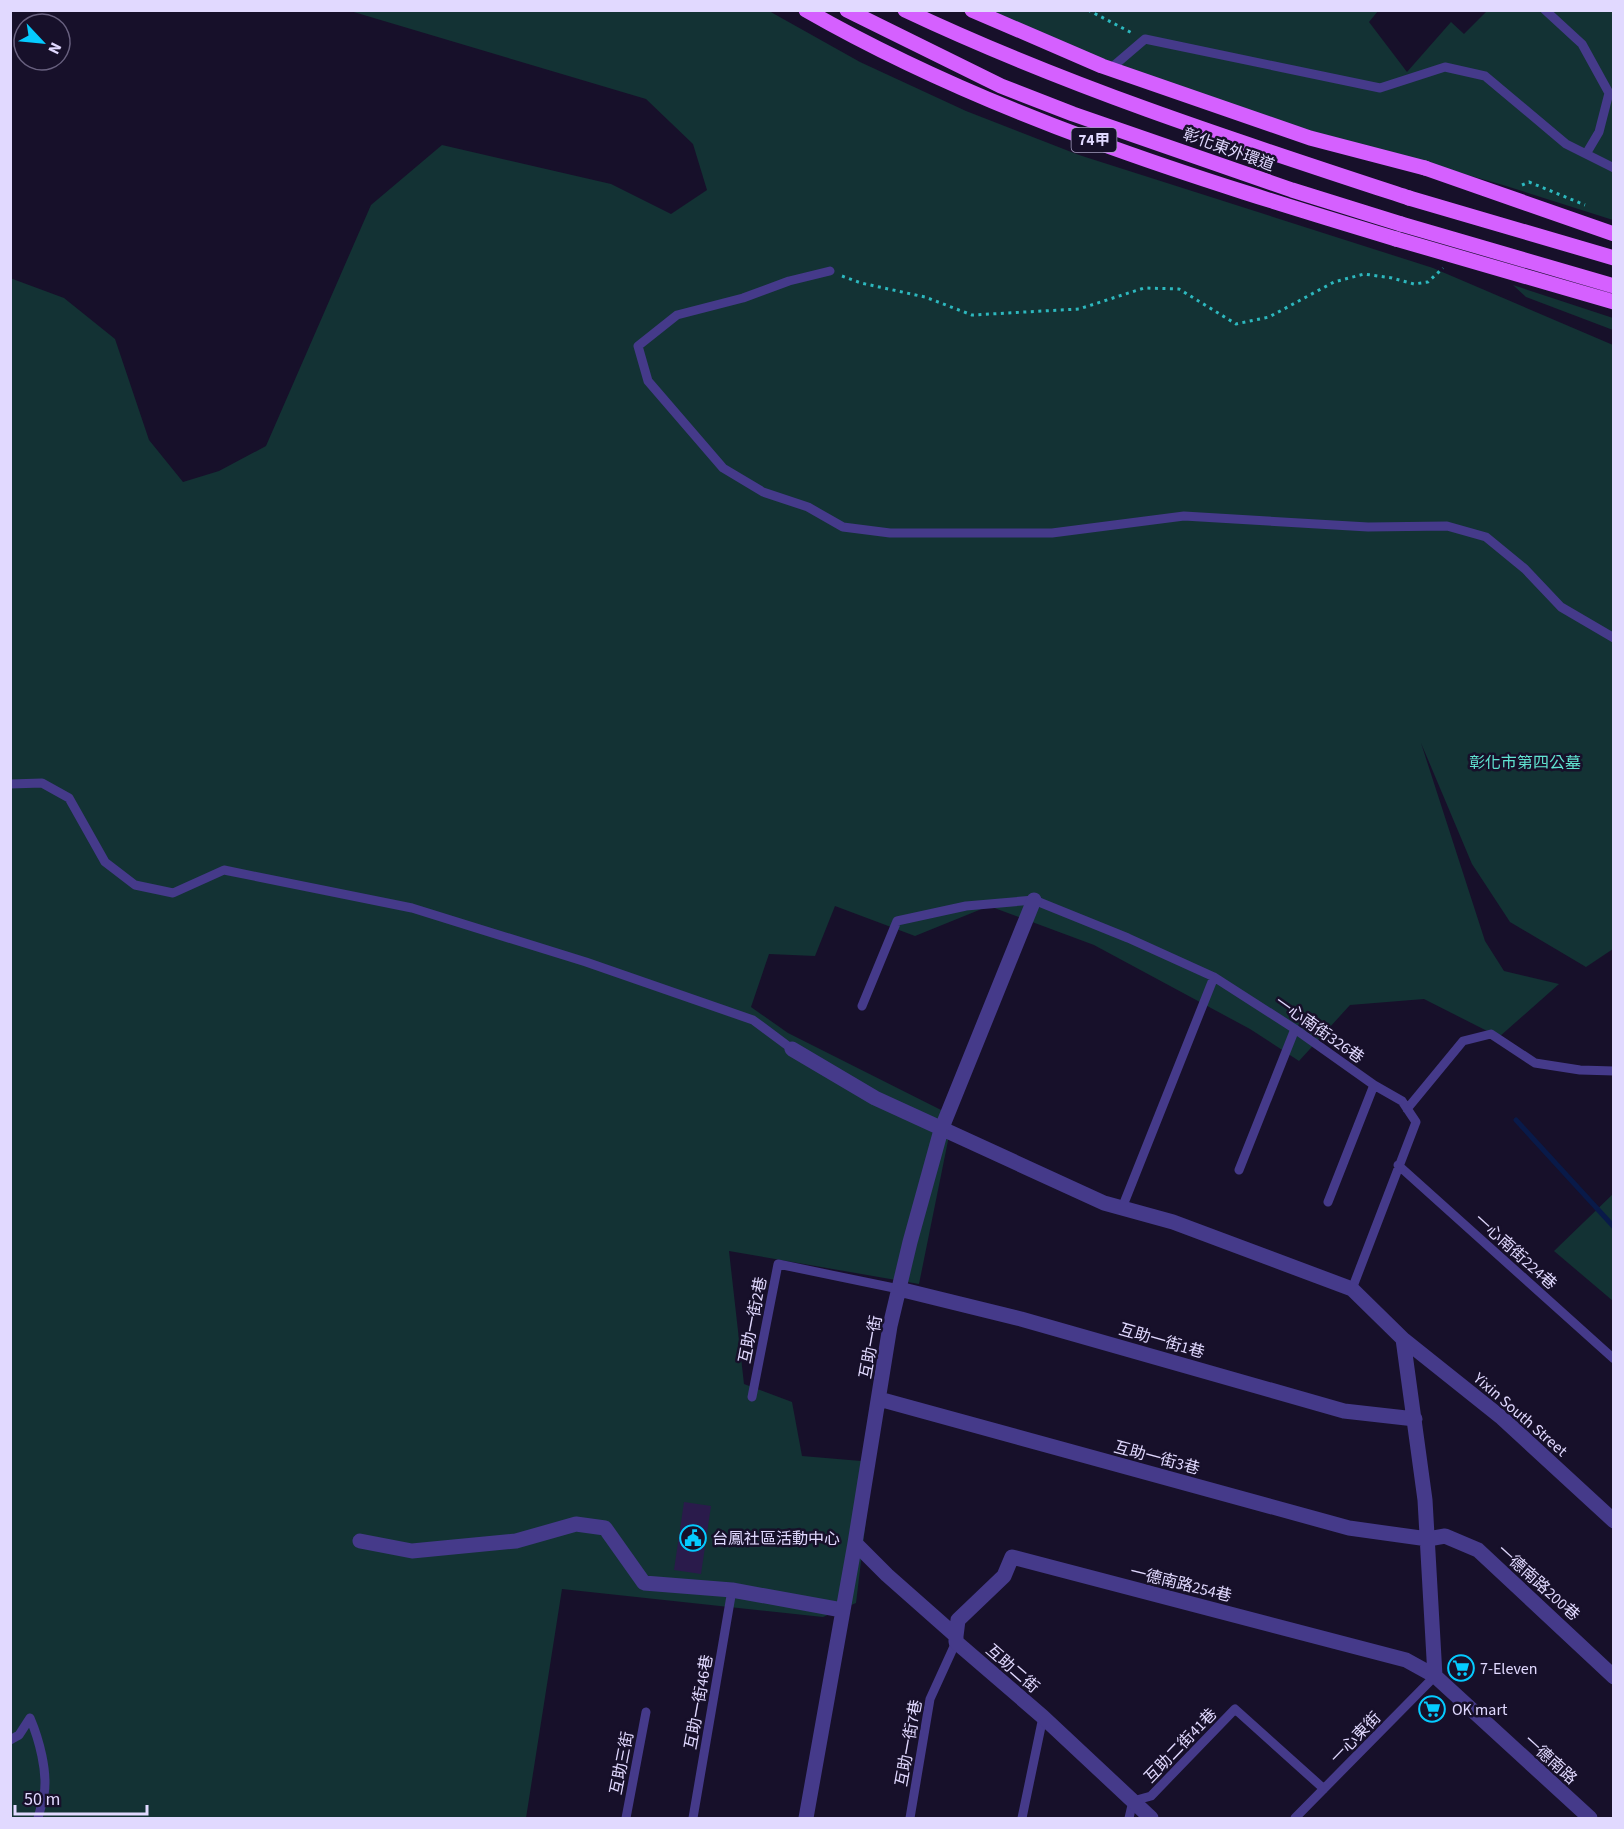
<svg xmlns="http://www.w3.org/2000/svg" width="1624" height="1829" font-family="'Source Sans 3','Noto Sans TC',sans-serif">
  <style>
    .green { fill: #133234 }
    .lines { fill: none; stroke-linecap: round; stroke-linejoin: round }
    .stream { stroke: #091a49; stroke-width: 5 }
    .building { fill: #2a1b4b }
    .path { stroke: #2db8be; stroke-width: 3; stroke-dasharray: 3 4.5; stroke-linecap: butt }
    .lane { stroke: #453a8a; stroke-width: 9 }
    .street { stroke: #453a8a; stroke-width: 15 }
    .primary { stroke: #d560ff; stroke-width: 15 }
    .primary-bridge { stroke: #d560ff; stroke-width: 15 }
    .labels { text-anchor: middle; stroke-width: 5; stroke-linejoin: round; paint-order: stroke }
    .shield { fill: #17102a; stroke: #a49dbf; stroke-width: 1.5 }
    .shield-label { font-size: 15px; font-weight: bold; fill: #e1d9ff }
    .street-label { font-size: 16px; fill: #e1d9ff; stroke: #17102a }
    .park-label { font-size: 16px; fill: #60e3d1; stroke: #17102a }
    .poi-label { font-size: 16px; fill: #e1d9ff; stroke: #17102a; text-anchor: start }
  </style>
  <rect width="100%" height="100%" fill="#17102a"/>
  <!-- green -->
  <path class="green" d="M 347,10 L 769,11 L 860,62 L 966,111 L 1079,155 L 1433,268 L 1613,345 L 1613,949 L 1586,967 L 1510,922 L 1472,864 L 1421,743 L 1485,941 L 1504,971 L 1559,984 L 1499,1037 L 1424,999 L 1350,1005 L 1299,1061 L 1250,1029 L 1094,945 L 989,906 L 915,936 L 835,906 L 815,956 L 769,954 L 751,1007 L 788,1033 L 953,1116 L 919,1284 L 729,1251 L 744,1384 L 792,1402 L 802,1456 L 873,1462 L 856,1603 L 823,1617 L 562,1589 L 526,1818 L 11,1818 L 10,278 L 64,298 L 115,339 L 149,440 L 183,482 L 219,471 L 266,446 L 371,205 L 442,145 L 611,184 L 671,214 L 707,190 L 693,144 L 646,99 Z
    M 973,11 L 1378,11 L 1369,22 L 1407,72 L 1451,22 L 1464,34 L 1487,11 L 1613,11 L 1613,220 L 1503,185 L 1165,90 Z
    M 1513,285 L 1613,318 L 1613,330 L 1526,297 Z
    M 1613,1194 L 1613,1301 L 1554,1251 Z"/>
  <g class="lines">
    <!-- stream -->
    <path class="stream" d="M 1516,1120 L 1614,1227"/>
  </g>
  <!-- building -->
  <path class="building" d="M 684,1502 L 711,1506 L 701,1574 L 674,1570 Z"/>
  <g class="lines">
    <!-- path -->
    <path class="path" d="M 1088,10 L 1132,33
      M 1522,185 L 1529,182 L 1585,205
      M 842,276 L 861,283 L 925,297 L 972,315 L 1079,309 L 1144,288 L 1179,289 L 1236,324 L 1269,317 L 1334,282 L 1364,274 L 1392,278 L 1414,284 L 1428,282 L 1443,268"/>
    <!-- lane -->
    <path class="lane" d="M 1545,10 L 1582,44 L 1609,93 L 1599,132 L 1586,154
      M 1110,69 L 1145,39 L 1380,88 L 1445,67 L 1485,76 L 1566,144 L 1614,168
      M 830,271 L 789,281 L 743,298 L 677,315 L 638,346 L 648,381 L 723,468 L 763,492 L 808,507 L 843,527 L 890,533 L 1052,533 L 1184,516 L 1368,527 L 1447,526 L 1486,537 L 1525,569 L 1561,607 L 1614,638
      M 10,784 L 42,783 L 69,798 L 105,862 L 135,885 L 173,893 L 224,870 L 412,908 L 586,962 L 753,1020 L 792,1049
      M 862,1006 L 897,921 L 966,906 L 1034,900 L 1128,938 L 1214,977 L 1295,1029 L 1374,1085 L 1402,1101 L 1416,1122 L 1352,1289
      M 1407,1109 L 1463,1041 L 1491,1034 L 1535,1063 L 1580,1070 L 1614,1071
      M 1398,1165 L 1614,1359
      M 1239,1170 L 1295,1029
      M 1328,1202 L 1374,1085
      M 1122,1208 L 1214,977
      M 752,1397 L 778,1264 L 899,1289
      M 10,1740 L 19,1735 L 30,1718 C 39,1739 48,1772 44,1795 C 42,1803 40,1811 38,1818
      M 626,1818 L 646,1712
      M 693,1818 L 732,1590
      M 910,1818 L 930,1699 L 956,1642
      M 1022,1818 L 1043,1717
      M 1129,1818 L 1133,1801 L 1151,1796 L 1235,1709 L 1324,1789
      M 1295,1818 L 1435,1676"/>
    <!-- street -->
    <path class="street" d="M 792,1049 L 875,1098 L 1104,1203 L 1173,1222 L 1352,1289 L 1403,1339 L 1425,1500 L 1435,1676
      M 899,1289 L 1021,1319 L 1344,1411 L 1415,1419
      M 1403,1339 L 1502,1418 L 1614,1521
      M 879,1399 L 1349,1528 L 1428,1539 L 1445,1536 L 1478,1550 L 1614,1677
      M 360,1541 L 412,1551 L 516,1541 L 576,1524 L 605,1528 L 644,1583 L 732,1590 L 842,1610
      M 855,1543 L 887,1575 L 956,1636 L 956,1642 L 1043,1717 L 1151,1818
      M 956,1636 L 958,1620 L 1004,1576 L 1012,1557 L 1406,1660 L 1435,1676 L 1590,1818
      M 806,1818 L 855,1543 L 890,1326 L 910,1242 L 941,1130 L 1034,900"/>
    <!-- primary -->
    <path class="primary" d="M 806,10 C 989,115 1194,178 1396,239
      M 847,10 L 1001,86 L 1073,114 L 1292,190 L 1401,224
      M 905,10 C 1068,87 1238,142 1409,198
      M 972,10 L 1102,66 L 1310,138 L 1425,168"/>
    <!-- primary-bridge -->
    <path class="primary-bridge" d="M 1425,168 L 1614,234
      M 1409,198 L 1614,258
      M 1401,224 L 1614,286
      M 1396,239 L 1614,302"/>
  </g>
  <!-- icons -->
  <defs>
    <g id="civic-ring" transform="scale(1.35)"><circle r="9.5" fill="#17102a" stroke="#05cbff" stroke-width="1.5"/><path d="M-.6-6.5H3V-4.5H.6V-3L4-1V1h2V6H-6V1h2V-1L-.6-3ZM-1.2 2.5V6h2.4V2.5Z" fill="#05cbff"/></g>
    <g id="supermarket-ring" transform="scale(1.35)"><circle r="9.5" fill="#17102a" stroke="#05cbff" stroke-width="1.5"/><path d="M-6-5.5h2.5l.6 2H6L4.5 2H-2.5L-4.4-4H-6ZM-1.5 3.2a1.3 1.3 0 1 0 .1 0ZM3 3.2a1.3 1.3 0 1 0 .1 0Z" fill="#05cbff"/></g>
  </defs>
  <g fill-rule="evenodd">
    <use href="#civic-ring" x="693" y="1538"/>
    <use href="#supermarket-ring" x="1461" y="1668"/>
    <use href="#supermarket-ring" x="1432" y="1709"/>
  </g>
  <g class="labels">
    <!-- shield labels -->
    <rect class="shield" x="1071.5" y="128" width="45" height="24" rx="4.5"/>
    <g class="shield-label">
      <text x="1094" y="145">74甲</text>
    </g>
    <!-- street labels -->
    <g class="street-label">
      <text transform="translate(1229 149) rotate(20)" y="6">彰化東外環道</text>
      <text transform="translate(1320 1029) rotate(35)" y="6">一心南街326巷</text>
      <text transform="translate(1516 1251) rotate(42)" y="6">一心南街224巷</text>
      <text transform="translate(752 1320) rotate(-79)" y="6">互助一街2巷</text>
      <text transform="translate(1162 1340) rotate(16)" y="6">互助一街1巷</text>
      <text transform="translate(870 1347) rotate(-80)" y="6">互助一街</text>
      <text transform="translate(1521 1414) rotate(41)" y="6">Yixin South Street</text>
      <text transform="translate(1157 1457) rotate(15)" y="6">互助一街3巷</text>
      <text transform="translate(1539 1582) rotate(42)" y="6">一德南路200巷</text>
      <text transform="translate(1181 1583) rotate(14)" y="6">一德南路254巷</text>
      <text transform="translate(1013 1668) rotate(41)" y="6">互助二街</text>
      <text transform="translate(698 1702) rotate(-80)" y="6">互助一街46巷</text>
      <text transform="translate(1355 1737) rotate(-46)" y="6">一心東街</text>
      <text transform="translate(908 1743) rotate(-80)" y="6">互助一街7巷</text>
      <text transform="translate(1180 1745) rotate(-46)" y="6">互助二街41巷</text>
      <text transform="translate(1551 1759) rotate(42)" y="6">一德南路</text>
      <text transform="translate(621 1763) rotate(-79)" y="6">互助三街</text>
    </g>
    <!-- park labels -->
    <g class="park-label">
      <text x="1525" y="768">彰化市第四公墓</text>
    </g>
    <!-- poi labels -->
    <g class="poi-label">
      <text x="712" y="1544">台鳳社區活動中心</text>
      <text x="1480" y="1674">7-Eleven</text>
      <text x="1452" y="1715">OK mart</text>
    </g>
  </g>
  <!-- border -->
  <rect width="1624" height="1829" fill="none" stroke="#e1d9ff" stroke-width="24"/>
  <!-- north arrow -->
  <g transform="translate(42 42) rotate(116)"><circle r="28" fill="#17102a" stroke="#68607f" stroke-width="1.5"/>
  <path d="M0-4.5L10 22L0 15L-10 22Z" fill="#05cbff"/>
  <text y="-9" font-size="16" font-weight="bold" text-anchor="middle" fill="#e1d9ff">N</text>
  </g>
  <!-- scale -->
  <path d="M15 1805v9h132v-9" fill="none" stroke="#e1d9ff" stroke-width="3"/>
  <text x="24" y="1805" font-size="18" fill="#e1d9ff" stroke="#17102a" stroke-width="4.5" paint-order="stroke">50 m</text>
</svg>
